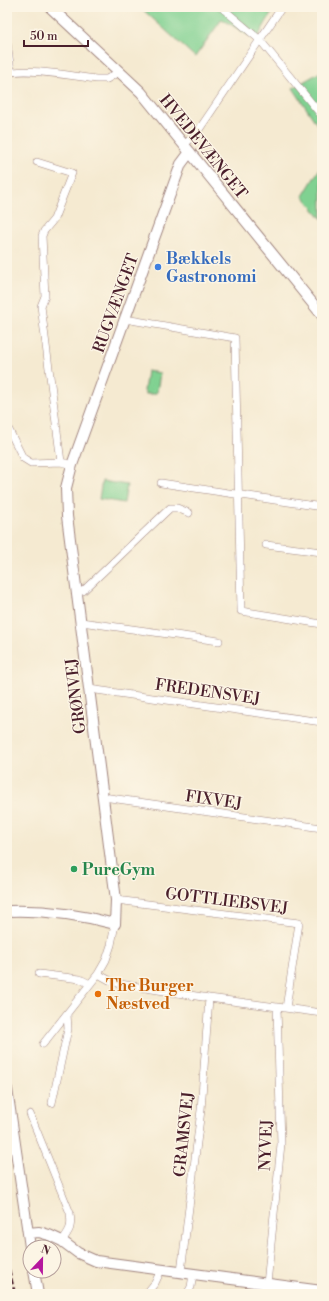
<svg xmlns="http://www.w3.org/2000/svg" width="329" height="1301" font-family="'Libre Bodoni',serif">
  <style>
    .green { fill: #80d191; stroke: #65785e }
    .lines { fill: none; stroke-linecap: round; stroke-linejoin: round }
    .street-casing { stroke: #a0847e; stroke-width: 8 }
    .secondary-casing { stroke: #a0847e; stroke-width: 12 }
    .street { stroke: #fff; stroke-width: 7 }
    .secondary { stroke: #fff; stroke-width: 10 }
    .rail { stroke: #4a1f2b; stroke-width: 2.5; stroke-dasharray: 6 3; stroke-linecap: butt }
    .shop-dot { fill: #3f7fe0; stroke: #fcf5e5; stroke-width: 1.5 }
    .leisure-dot { fill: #2e9e5b; stroke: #fcf5e5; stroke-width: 1.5 }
    .food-dot { fill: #e8710a; stroke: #fcf5e5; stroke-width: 1.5 }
    .labels { text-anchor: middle; stroke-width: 3; stroke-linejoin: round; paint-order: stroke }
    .street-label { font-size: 16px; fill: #4a1f2b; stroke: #fcf5e5 }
    .shop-label { font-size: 16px; font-weight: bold; fill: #366cbe; stroke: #fcf5e5; text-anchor: start }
    .leisure-label { font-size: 16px; font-weight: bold; fill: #27864d; stroke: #fcf5e5; text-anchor: start }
    .food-label { font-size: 16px; font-weight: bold; fill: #c56008; stroke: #fcf5e5; text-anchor: start }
  </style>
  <rect width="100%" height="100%" fill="#fcf5e5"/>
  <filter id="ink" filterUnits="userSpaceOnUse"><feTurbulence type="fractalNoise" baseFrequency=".025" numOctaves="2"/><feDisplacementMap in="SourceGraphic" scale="8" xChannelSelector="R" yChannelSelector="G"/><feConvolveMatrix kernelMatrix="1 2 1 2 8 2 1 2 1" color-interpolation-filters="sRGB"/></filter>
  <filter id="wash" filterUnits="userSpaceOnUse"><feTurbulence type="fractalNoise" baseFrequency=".012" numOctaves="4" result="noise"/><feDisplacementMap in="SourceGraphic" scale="16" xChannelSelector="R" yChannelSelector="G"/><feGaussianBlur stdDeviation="0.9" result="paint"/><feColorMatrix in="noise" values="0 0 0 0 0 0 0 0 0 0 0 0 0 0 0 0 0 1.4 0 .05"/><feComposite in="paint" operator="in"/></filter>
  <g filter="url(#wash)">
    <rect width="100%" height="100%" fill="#f5ead1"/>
    <!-- green -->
    <path class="green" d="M 140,7 L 275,7 L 256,40 L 222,19 L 195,57 Z
      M 322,71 L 322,132 L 293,88 Z
      M 322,165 L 322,219 L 303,196 Z
      M 147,371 L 160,373 L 157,392 L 155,394 L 146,394 L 144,391 Z
      M 102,481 L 127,485 L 124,503 L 99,499 Z"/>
  </g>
  <g filter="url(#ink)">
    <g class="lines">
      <!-- street casing -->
      <g class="street-casing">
        <path id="street" d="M 221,7 L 260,40 L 322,116
          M 7,43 L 11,71
          M 7,74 C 21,66 78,77 96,79 L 107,79 L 120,71
          M 184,145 L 196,134 L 282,7
          M 37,162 L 72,173 L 54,219 L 44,231 L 42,236 L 45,296 L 41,306 L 61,462
          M 125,319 L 235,338 L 241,611 L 322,624
          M 7,426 L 23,458 L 31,463 L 61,462 L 72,465
          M 161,483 L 322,507
          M 266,545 L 322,552
          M 77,591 L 83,591 L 170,508 L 177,508 L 189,513
          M 81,622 L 219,641
          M 89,689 L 322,722
          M 103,797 L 322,828
          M 116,900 L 299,923 L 286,1008
          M 39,974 L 80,979 L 90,984
          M 98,974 L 109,980 L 120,984 L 209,998 L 322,1013
          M 43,1044 L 98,974 L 106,960 L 111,945 L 115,924
          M 52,1103 L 68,1029 L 67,1014
          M 30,1114 L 70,1213 C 72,1227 70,1230 62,1241
          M 181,1272 L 201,1110 L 209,998
          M 146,1294 L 155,1283 L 161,1270
          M 187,1294 L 191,1287 L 193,1274
          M 266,1294 L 281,1144 L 277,1007"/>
      </g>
      <!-- secondary casing -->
      <g class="secondary-casing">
        <path id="secondary" d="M 50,7 L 141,92 L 322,315
          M 7,913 L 10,911 C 45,910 81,915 115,924 L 116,900 L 67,516 L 66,488 L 72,465 L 181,164 L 190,152
          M 7,1089 L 30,1247
          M 28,1233 L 39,1232 L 49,1235 L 62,1241 L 78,1253 L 96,1261 L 322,1291
          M 34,1271 L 38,1294"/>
      </g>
      <!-- street -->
      <use href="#street" class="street"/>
      <!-- secondary -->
      <use href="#secondary" class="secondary"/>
      <!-- rail -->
      <path class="rail" d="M 7,1261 L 15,1294"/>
    </g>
  </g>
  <!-- markers -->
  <circle class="shop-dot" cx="158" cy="267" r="4"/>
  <circle class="leisure-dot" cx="74" cy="869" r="4"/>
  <circle class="food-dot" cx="98" cy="994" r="4"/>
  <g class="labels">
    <!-- street labels -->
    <g class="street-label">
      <text transform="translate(204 146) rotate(51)" y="6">HVEDEVÆNGET</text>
      <text transform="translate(115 303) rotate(-70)" y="6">RUGVÆNGET</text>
      <text transform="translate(208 691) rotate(8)" y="6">FREDENSVEJ</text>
      <text transform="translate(75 696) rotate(-97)" y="6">GRØNVEJ</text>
      <text transform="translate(214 799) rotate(8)" y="6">FIXVEJ</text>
      <text transform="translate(227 900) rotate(7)" y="6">GOTTLIEBSVEJ</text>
      <text transform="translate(183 1134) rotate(-84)" y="6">GRAMSVEJ</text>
      <text transform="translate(265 1145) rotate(-88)" y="6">NYVEJ</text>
    </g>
    <!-- shop labels -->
    <g class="shop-label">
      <text x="166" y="264">Bækkels<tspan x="166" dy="18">Gastronomi</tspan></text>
    </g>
    <!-- leisure labels -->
    <g class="leisure-label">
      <text x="82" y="875">PureGym</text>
    </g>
    <!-- food labels -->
    <g class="food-label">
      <text x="106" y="991">The Burger<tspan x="106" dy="18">Næstved</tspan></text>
    </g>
  </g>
  <!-- margin -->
  <rect width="329" height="1301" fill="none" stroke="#fcf5e5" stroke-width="24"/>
  <!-- north arrow -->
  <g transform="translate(42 1259) rotate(22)"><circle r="19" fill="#fcf5e5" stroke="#b59f9b"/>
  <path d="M0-3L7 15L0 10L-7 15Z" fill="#b5179e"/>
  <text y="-6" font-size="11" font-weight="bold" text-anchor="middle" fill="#4a1f2b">N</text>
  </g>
  <!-- scale -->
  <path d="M24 40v6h64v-6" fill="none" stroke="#4a1f2b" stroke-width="2"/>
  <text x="30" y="40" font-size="12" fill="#4a1f2b" stroke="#fcf5e5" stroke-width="3" paint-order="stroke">50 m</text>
</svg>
